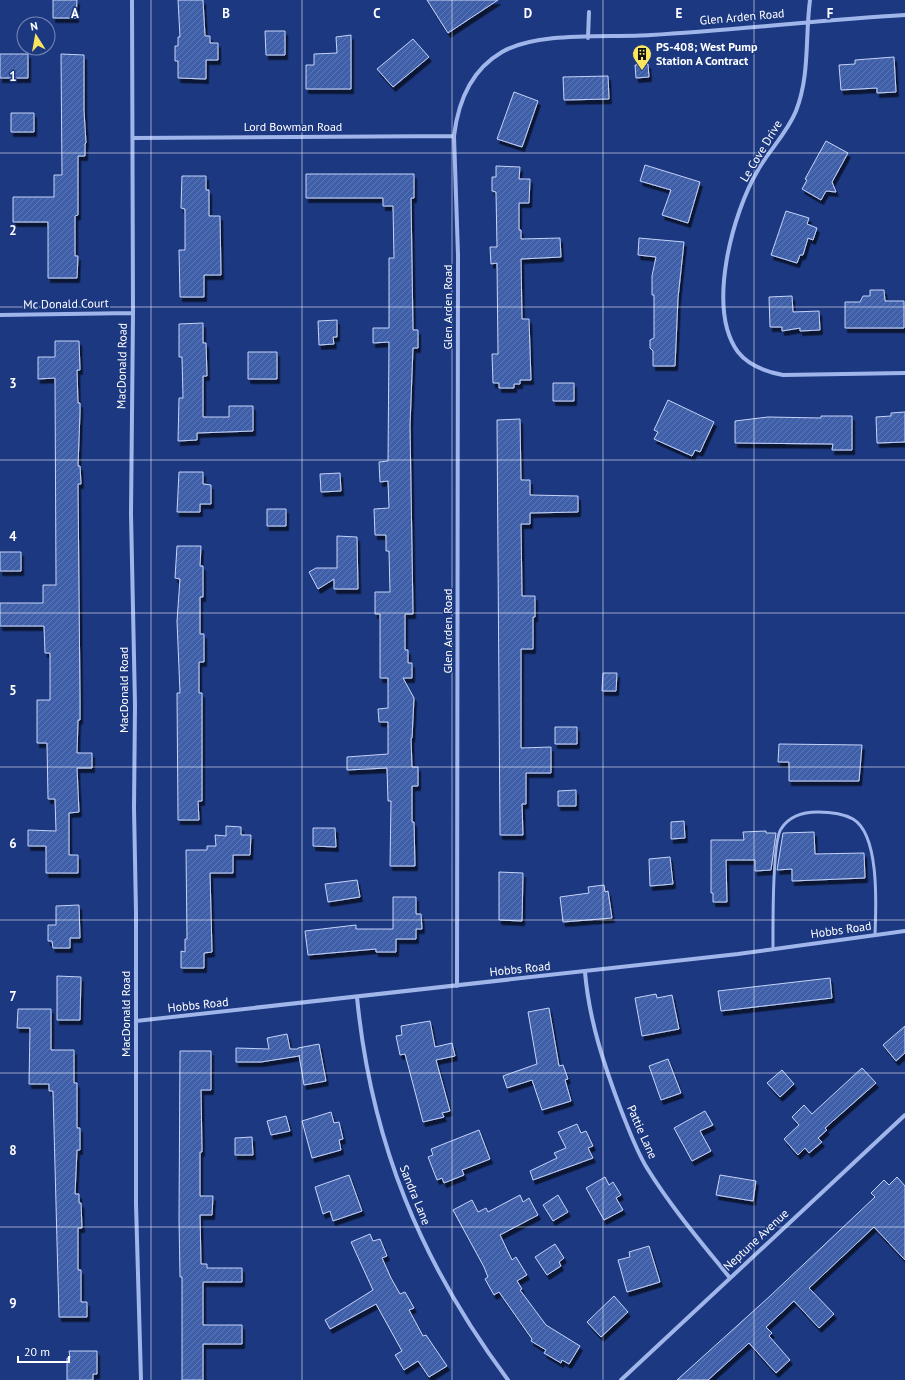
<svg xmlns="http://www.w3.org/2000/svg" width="905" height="1380" font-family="'PT Sans',sans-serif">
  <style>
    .building { fill: url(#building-hatch); stroke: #c5d3f7; filter: url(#shadow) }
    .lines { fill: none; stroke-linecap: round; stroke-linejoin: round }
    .service { stroke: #a0b6ea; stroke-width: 3 }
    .minor { stroke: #a0b6ea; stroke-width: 4 }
    .grid { fill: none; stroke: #fff; stroke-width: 1; stroke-opacity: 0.55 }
    .labels { text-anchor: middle; stroke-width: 3; stroke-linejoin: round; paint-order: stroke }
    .street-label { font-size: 12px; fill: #fff; stroke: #1c3881 }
    .poi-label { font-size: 12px; font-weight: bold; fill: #fff; stroke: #1c3881; text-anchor: start }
    .grid-label { font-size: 13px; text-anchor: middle; font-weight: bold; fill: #fff; stroke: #1c3881; stroke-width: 3; stroke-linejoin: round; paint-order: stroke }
  </style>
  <defs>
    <pattern id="building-hatch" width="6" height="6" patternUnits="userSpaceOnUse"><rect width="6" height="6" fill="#405ea9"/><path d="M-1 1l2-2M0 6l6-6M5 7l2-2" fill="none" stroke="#5d76b6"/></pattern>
    <filter id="shadow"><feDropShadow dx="2.5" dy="4.5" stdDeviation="0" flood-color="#0009"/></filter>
  </defs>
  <rect width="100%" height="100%" fill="#1c3881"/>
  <!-- building -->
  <path class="building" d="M 53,0 L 77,0 L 76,18 L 53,18 Z
    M 178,0 L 203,0 L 205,36 L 210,36 L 210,43 L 218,43 L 218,60 L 206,60 L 206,79 L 178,78 L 178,61 L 175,61 L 175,46 L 178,46 L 178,37 L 180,37 Z
    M 427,0 L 498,0 L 448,33 Z
    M 265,31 L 285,31 L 285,55 L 266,55 Z
    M 351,35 L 351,89 L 306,89 L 306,65 L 314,65 L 314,54 L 337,53 L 336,37 Z
    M 413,39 L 429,57 L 393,87 L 377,69 Z
    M 0,54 L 28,54 L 28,78 L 0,78 Z
    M 61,54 L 84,55 L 84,111 L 86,143 L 85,144 L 85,156 L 78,156 L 78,215 L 75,216 L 75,256 L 78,256 L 77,278 L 48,278 L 48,222 L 13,222 L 13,197 L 54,197 L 54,175 L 62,175 Z
    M 894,57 L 896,92 L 877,93 L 877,88 L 841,90 L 839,65 L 855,64 L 855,60 Z
    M 648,64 L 649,77 L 636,78 L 635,65 Z
    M 608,76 L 609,99 L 564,100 L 563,77 Z
    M 514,92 L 538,101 L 522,147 L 497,139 Z
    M 11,113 L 34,113 L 34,132 L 11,132 Z
    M 826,141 L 848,153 L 832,182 L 836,192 L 826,191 L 821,200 L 802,189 L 807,180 L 805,179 Z
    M 645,165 L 700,182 L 688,223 L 662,215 L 671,190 L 640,181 Z
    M 496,166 L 520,167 L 519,179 L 530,179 L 529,203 L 519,203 L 519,230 L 521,230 L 521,239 L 560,238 L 561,257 L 521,259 L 522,319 L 529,319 L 531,380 L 520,380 L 520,384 L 514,384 L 514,388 L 499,388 L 499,383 L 493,383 L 492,354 L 498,354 L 497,263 L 491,264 L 490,247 L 497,247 L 496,192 L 492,191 L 492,177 L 496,177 Z
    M 306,174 L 414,174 L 414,198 L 411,198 L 413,330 L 418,330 L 418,348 L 413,348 L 410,425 L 413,614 L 405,614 L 405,650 L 408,650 L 408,663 L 412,663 L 412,678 L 403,678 L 414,698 L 412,738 L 411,738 L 412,767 L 418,767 L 418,786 L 412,786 L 412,822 L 414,822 L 415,866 L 390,866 L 391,801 L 388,801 L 387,768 L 347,770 L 347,757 L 388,754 L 388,722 L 379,722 L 378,709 L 388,708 L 388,678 L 380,678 L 380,614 L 375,614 L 375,592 L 390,592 L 389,551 L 386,551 L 386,535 L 375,535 L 374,509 L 389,508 L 388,481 L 380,482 L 379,462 L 388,461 L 389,342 L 373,343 L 373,328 L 389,328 L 389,258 L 394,258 L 393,206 L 383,206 L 383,198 L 306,198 Z
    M 182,176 L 206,176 L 206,190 L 209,190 L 209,216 L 220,216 L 221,275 L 204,275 L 204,297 L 180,297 L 179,250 L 185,250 L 185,209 L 181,208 Z
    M 786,211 L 809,218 L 807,224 L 817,228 L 813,240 L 808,238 L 803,255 L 800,255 L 797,263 L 771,255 Z
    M 639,238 L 684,242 L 678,298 L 675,366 L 653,366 L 653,351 L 650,348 L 650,340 L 654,338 L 654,295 L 652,295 L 652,276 L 656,257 L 638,255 Z
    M 870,290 L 884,290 L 885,301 L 904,301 L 904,328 L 845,328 L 845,302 L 860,302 L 863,296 L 870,296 Z
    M 792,296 L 793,312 L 819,311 L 820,330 L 800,331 L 800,328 L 782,331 L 782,327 L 770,327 L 769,297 Z
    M 337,320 L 337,337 L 333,337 L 334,344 L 319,345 L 318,321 Z
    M 203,323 L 203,343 L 206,343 L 207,376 L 203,376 L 203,417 L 229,417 L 229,406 L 253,406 L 253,431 L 197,433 L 197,440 L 178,441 L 179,398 L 183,398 L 182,357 L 179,357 L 179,324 Z
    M 55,341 L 79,341 L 80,370 L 77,370 L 78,403 L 80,403 L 80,412 L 78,466 L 80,466 L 81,484 L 78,484 L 80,700 L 80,720 L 78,720 L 77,753 L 92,753 L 92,768 L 77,768 L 79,812 L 69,813 L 69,855 L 78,855 L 78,873 L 46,873 L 46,846 L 28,846 L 28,830 L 56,831 L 55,799 L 48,799 L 47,743 L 37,743 L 37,700 L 50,700 L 50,653 L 45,653 L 44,626 L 0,626 L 0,603 L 43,603 L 43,585 L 56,585 L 55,378 L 38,379 L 38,357 L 55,357 Z
    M 248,352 L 277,352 L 277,379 L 248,379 Z
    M 553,383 L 574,383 L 574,401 L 553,401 Z
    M 668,400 L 714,422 L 700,452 L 695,450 L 692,456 L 654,439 L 658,432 L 654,430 Z
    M 905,412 L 905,442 L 877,443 L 876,417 L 891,416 L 891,413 Z
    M 821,416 L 852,416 L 852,450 L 832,450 L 833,444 L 735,443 L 735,421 L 768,417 L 821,418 Z
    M 520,419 L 521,480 L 530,480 L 530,495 L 578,496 L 578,512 L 530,513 L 530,524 L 521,524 L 522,596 L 535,596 L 535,617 L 533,617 L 533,649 L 521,649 L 521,748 L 551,747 L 551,773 L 526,773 L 526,804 L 522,804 L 523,835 L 500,835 L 497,420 Z
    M 179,472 L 203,472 L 203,484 L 211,485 L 211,504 L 200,504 L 200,512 L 177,512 Z
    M 340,473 L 341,491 L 321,492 L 320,474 Z
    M 267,509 L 286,509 L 286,526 L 267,526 Z
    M 337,536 L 357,537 L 358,589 L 334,589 L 334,579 L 318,589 L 309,572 L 316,568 L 337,568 Z
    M 177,546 L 201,546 L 200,566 L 203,566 L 203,597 L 200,597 L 200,634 L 204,634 L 204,662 L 199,662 L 199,693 L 202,693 L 202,801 L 198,801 L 199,820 L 178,820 L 177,693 L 180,693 L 177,621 L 180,579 L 175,578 Z
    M 0,552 L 21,552 L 21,571 L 0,571 Z
    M 603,673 L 617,673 L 616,691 L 602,691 Z
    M 555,727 L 577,727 L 577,744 L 555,744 Z
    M 779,744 L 862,745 L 859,781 L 789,781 L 789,762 L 778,762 Z
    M 576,790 L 576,806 L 558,806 L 558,791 Z
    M 684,821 L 685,838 L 671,839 L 671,822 Z
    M 226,826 L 241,827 L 241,835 L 251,835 L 250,855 L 233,855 L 233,873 L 210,873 L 212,952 L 204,953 L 204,968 L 181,968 L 181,951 L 185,952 L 185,939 L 187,939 L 186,850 L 207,850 L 207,846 L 216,846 L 215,835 L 226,836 Z
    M 313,828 L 335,828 L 336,847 L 313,846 Z
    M 766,831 L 766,833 L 776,833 L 771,870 L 755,871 L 755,860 L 726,860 L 727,902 L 713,902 L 713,893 L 711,893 L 711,840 L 744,840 L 743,832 Z
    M 814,832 L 815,854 L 864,853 L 865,878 L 792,881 L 792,869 L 777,870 L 783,833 Z
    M 670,857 L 673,884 L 650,886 L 649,859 Z
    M 499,872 L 523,873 L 522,921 L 499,920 Z
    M 357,880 L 360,897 L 328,902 L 325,884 Z
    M 604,885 L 605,892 L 608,891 L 612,918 L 563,922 L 560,897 L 589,893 L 588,887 Z
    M 393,897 L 416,897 L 416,914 L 421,914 L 422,929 L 416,929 L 416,939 L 396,939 L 396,952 L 376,952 L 376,949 L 308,955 L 305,931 L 356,925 L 356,929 L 393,929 Z
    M 79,905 L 80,938 L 70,938 L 70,948 L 53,948 L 52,941 L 48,941 L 48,925 L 56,925 L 56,906 Z
    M 57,976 L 81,977 L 80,1020 L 57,1020 Z
    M 830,978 L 832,998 L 721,1011 L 718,991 Z
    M 656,994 L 657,998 L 672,995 L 679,1029 L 642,1036 L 635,998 Z
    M 549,1008 L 559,1066 L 563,1065 L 568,1079 L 565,1080 L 571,1101 L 542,1110 L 532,1080 L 507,1088 L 503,1076 L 537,1064 L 528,1012 Z
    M 18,1009 L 51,1009 L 51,1050 L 74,1050 L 74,1083 L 77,1083 L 77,1128 L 80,1128 L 80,1150 L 77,1150 L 75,1194 L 79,1194 L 79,1203 L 81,1203 L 82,1228 L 78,1228 L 78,1270 L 81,1270 L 81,1302 L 87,1302 L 87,1317 L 59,1317 L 53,1091 L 49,1091 L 49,1084 L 29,1084 L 30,1028 L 17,1028 Z
    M 430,1021 L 435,1047 L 452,1043 L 455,1056 L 436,1060 L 450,1111 L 442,1113 L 444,1117 L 423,1122 L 405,1054 L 400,1055 L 396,1036 L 402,1035 L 401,1026 Z
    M 905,1026 L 905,1053 L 896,1061 L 883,1045 Z
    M 287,1034 L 290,1049 L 298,1049 L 298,1048 L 319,1044 L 326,1081 L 304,1085 L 299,1055 L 299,1056 L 261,1062 L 236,1062 L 236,1048 L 269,1049 L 267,1038 Z
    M 180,1051 L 211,1051 L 211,1090 L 201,1090 L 202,1152 L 200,1152 L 200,1196 L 213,1196 L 212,1215 L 200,1215 L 201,1264 L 207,1264 L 207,1268 L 242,1268 L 242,1282 L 203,1282 L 203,1325 L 242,1325 L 242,1344 L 203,1344 L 203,1380 L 182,1380 L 182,1277 L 180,1277 L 179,1218 Z
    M 668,1059 L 681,1093 L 661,1100 L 649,1066 Z
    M 862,1068 L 876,1083 L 825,1128 L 827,1130 L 818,1138 L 822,1142 L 809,1153 L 805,1148 L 798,1155 L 784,1139 L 799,1125 L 792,1117 L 804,1105 L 812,1114 Z
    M 782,1070 L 794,1084 L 780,1097 L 767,1083 Z
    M 705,1111 L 713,1125 L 700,1131 L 711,1151 L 692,1161 L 674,1128 Z
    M 331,1112 L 334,1123 L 339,1122 L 343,1139 L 339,1140 L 341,1150 L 312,1158 L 302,1121 Z
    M 286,1116 L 290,1131 L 271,1135 L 267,1121 Z
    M 577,1124 L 581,1133 L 586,1131 L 593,1146 L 588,1148 L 593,1158 L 533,1180 L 530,1171 L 557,1158 L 554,1153 L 566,1148 L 558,1132 Z
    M 479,1130 L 490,1159 L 462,1170 L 464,1175 L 444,1183 L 442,1178 L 437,1180 L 428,1157 L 433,1155 L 431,1149 Z
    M 252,1137 L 253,1155 L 235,1155 L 235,1138 Z
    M 349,1175 L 362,1211 L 333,1221 L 330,1211 L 323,1214 L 315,1187 Z
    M 720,1175 L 756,1181 L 753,1201 L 716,1195 Z
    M 605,1177 L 609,1185 L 613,1182 L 621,1195 L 616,1198 L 623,1210 L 604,1220 L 586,1188 Z
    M 897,1177 L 905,1186 L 905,1260 L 874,1227 L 809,1288 L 834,1314 L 819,1328 L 794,1301 L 766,1327 L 772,1333 L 769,1336 L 790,1360 L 776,1373 L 749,1343 L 708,1380 L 677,1380 L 769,1297 L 875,1197 L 871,1193 L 884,1180 L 889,1185 Z
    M 520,1195 L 523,1202 L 529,1198 L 538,1215 L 500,1235 L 512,1260 L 516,1257 L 527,1275 L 517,1281 L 522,1289 L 520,1290 L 546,1325 L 580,1346 L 569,1364 L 562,1360 L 561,1363 L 544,1353 L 546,1350 L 531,1341 L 532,1339 L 499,1292 L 494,1295 L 485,1279 L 488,1277 L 484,1267 L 453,1210 L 472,1200 L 478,1212 L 486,1208 L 488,1212 Z
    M 558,1195 L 568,1212 L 553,1221 L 543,1205 Z
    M 370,1234 L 373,1241 L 380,1239 L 387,1256 L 382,1258 L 391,1278 L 400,1294 L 405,1292 L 414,1308 L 409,1310 L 423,1336 L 426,1335 L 447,1366 L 429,1377 L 418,1361 L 404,1370 L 395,1355 L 402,1351 L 376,1304 L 330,1329 L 325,1320 L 373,1290 L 351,1242 Z
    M 555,1244 L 564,1258 L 559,1262 L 561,1266 L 547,1275 L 535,1257 Z
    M 649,1246 L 660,1282 L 627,1292 L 618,1260 L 630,1257 L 629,1252 Z
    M 614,1296 L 628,1312 L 601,1337 L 587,1322 Z
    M 69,1351 L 97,1351 L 97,1374 L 93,1374 L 93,1380 L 67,1380 L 67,1358 L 70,1358 Z"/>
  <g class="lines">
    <!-- service -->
    <path class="service" d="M 773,949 C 773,929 772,842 781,829 C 789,816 803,812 818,812 C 830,812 842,813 853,819 C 880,835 876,907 875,935"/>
    <!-- minor -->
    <path class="minor" d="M 132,0 L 133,313 L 131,514 L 135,705 L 134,808 L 136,912 L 136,1204 L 141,1380
      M 810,0 C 805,38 810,75 796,111 C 787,133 770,149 758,170 C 733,212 706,308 738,352 C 749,366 767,372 783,375 L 905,373
      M 588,38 L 589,12
      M 133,138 L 454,136
      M 0,315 L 133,313
      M 585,972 C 589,1020 604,1065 621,1110 C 629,1130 636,1150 647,1168 C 671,1207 701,1242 730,1278
      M 457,986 L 458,255 L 454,136 C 458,102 471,70 502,52 C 538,31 608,38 651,35 C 736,30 820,20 905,15
      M 357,997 C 371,1142 421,1263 508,1380
      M 136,1021 L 738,954 L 905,931
      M 621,1380 L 905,1115"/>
  </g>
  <!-- grid -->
  <path class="grid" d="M 151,0 L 151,1380M 302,0 L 302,1380M 452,0 L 452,1380M 603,0 L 603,1380M 754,0 L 754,1380M 0,153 L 905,153M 0,307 L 905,307M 0,460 L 905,460M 0,613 L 905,613M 0,767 L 905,767M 0,920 L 905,920M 0,1073 L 905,1073M 0,1227 L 905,1227"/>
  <!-- icons -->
  <defs>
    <g id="building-pin" transform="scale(1)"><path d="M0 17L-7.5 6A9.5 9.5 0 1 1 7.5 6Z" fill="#fae65e" stroke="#1c3881"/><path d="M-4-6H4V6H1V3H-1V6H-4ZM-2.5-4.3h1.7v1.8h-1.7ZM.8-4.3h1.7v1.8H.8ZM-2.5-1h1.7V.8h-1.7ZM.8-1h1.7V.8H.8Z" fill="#111"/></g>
  </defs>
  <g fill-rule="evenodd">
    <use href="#building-pin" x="642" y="54"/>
  </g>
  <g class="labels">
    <!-- street labels -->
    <g class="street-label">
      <text transform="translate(742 17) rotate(-5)" y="4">Glen Arden Road</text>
      <text x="293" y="131">Lord Bowman Road</text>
      <text transform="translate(761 151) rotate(-59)" y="4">Le Cove Drive</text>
      <text transform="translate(66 304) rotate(-1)" y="4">Mc Donald Court</text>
      <text transform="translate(448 307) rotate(-90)" y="4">Glen Arden Road</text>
      <text transform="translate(122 366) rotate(-89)" y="4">MacDonald Road</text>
      <text transform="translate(448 631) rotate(-90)" y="4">Glen Arden Road</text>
      <text transform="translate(124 690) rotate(-90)" y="4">MacDonald Road</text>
      <text transform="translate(841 930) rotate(-8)" y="4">Hobbs Road</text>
      <text transform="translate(520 969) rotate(-6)" y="4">Hobbs Road</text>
      <text transform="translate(198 1005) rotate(-6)" y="4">Hobbs Road</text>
      <text transform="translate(126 1014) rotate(-90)" y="4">MacDonald Road</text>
      <text transform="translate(642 1132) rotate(66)" y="4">Pattie Lane</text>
      <text transform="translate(415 1195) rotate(68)" y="4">Sandra Lane</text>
      <text transform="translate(756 1240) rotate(-43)" y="4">Neptune Avenue</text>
    </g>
    <!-- poi labels -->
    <g class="poi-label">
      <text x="656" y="51">PS-408; West Pump<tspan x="656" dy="14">Station A Contract</tspan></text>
    </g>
  </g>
  <g class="grid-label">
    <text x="75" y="18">A</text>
    <text x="226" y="18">B</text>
    <text x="377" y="18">C</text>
    <text x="528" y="18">D</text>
    <text x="679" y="18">E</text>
    <text x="830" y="18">F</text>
    <text x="13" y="81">1</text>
    <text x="13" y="235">2</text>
    <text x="13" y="388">3</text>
    <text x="13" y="541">4</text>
    <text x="13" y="695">5</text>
    <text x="13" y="848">6</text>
    <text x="13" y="1001">7</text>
    <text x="13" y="1155">8</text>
    <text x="13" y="1308">9</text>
  </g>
  <!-- north arrow -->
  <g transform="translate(36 36) rotate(349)"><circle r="19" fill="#1c3881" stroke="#7788b3"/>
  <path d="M0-3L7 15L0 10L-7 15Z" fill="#fae65e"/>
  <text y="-6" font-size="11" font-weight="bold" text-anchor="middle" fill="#ffffff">N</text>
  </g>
  <!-- scale -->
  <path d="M18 1356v6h51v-6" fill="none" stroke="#ffffff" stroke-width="2"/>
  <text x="24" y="1356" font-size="12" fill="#ffffff" stroke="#1c3881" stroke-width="3" paint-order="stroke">20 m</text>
</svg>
